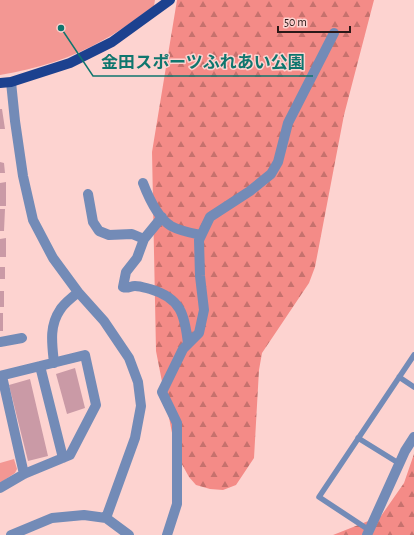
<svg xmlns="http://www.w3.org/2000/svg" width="414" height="535" font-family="'Alegreya Sans','Noto Sans JP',sans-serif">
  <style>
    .forest { fill: url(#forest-firs) }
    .park { fill: #f39793 }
    .building { fill: #ca9aa6 }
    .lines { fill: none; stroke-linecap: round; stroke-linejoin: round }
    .service { stroke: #738bb7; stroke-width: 5.5 }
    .minor { stroke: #738bb7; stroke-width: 10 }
    .tertiary { stroke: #738bb7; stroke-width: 10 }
    .primary { stroke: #1c418f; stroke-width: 10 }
    .leader { fill: none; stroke: #0f766e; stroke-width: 1.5 }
    .callout-dot { fill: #0f766e; stroke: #fdd3d0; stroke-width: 1.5 }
    .callout-label { font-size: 17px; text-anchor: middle; font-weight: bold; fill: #0f766e; stroke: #fdd3d0; stroke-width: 3; stroke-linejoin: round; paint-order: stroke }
  </style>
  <defs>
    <pattern id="forest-firs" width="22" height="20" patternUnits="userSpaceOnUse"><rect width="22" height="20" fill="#f48b87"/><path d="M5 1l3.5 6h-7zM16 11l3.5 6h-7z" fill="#c6716d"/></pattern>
  </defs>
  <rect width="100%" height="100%" fill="#fdd3d0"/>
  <!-- forest -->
  <path class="forest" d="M 177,0 L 374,0 L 344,115 L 315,267 L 309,283 L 262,353 L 259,370 L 254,458 L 236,485 L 223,490 L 210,489 L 196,485 L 189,477 L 179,459 L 173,438 L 156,351 L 152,152 Z
    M 414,454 L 414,535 L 333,535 L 381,516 L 404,483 Z"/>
  <!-- park -->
  <path class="park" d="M 0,0 L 155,0 L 154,6 C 138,17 122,30 105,39 C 73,58 36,69 0,75 Z
    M 14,459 L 17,469 L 15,473 L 0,483 L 0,463 Z"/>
  <!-- building -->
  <path class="building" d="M 0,109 L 2,109 L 5,129 L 0,129 Z
    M 0,162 L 4,163 L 5,173 L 0,173 Z
    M 6,182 L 6,206 L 0,206 L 0,183 Z
    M 0,209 L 5,209 L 4,231 L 0,231 Z
    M 6,238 L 6,257 L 0,257 L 0,239 Z
    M 0,267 L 5,267 L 5,279 L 0,279 Z
    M 0,291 L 4,291 L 4,307 L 0,307 Z
    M 0,313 L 3,313 L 3,331 L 0,331 Z
    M 75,368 L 85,408 L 67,414 L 56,374 Z
    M 30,379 L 48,456 L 28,461 L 9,385 Z"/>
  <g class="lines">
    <!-- service -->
    <path class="service" d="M 399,377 L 414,387
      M 358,438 L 400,464
      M 369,530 L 319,497 L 414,355"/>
    <!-- minor -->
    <path class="minor" d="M 11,82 L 15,121 L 23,176 L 33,220 L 53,258 L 78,292 L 104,321 L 129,358 L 138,382 L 141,406 L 135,438 L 106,518
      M 143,183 C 148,196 158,218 171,226 C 180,231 191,233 201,235
      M 88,194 L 93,222 L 99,231 L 109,235 L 132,234 L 144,239
      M 162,217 L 144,239 L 137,258 L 126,272 L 123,287 C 128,289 130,286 135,286 C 140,286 146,288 150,289 C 181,298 185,315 188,344
      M 0,342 L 22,338
      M 54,363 C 52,344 49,326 60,310 C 64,303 72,298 78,292
      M 40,366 L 63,458
      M 0,376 L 85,355 L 96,405 L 70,455 L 24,474 L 0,488
      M 2,376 L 24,474
      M 11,535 L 52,518 L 84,515 L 106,518 L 129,535
      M 167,535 L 177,504 L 177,423 L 162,392 L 183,349 L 199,333 L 204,310 L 200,276 L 199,240 L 210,217 L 250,191 L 271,174 L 278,162 L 288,123 L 334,33"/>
    <!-- tertiary -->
    <path class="tertiary" d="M 367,535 L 405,451 L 414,437"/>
    <!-- primary -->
    <path class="primary" d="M 0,83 L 11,82 L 70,63 L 112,42 L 170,0"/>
  </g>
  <!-- callouts -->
  <path class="leader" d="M61 28L93 76H313"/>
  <circle class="callout-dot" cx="61" cy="28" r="4"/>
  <g class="callout-label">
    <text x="203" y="68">金田スポーツふれあい公園</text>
  </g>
  <!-- scale -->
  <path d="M278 26v6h72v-6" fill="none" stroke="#2b1918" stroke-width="2"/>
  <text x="284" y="26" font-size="12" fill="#2b1918" stroke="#fdd3d0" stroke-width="3" paint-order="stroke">50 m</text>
</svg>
